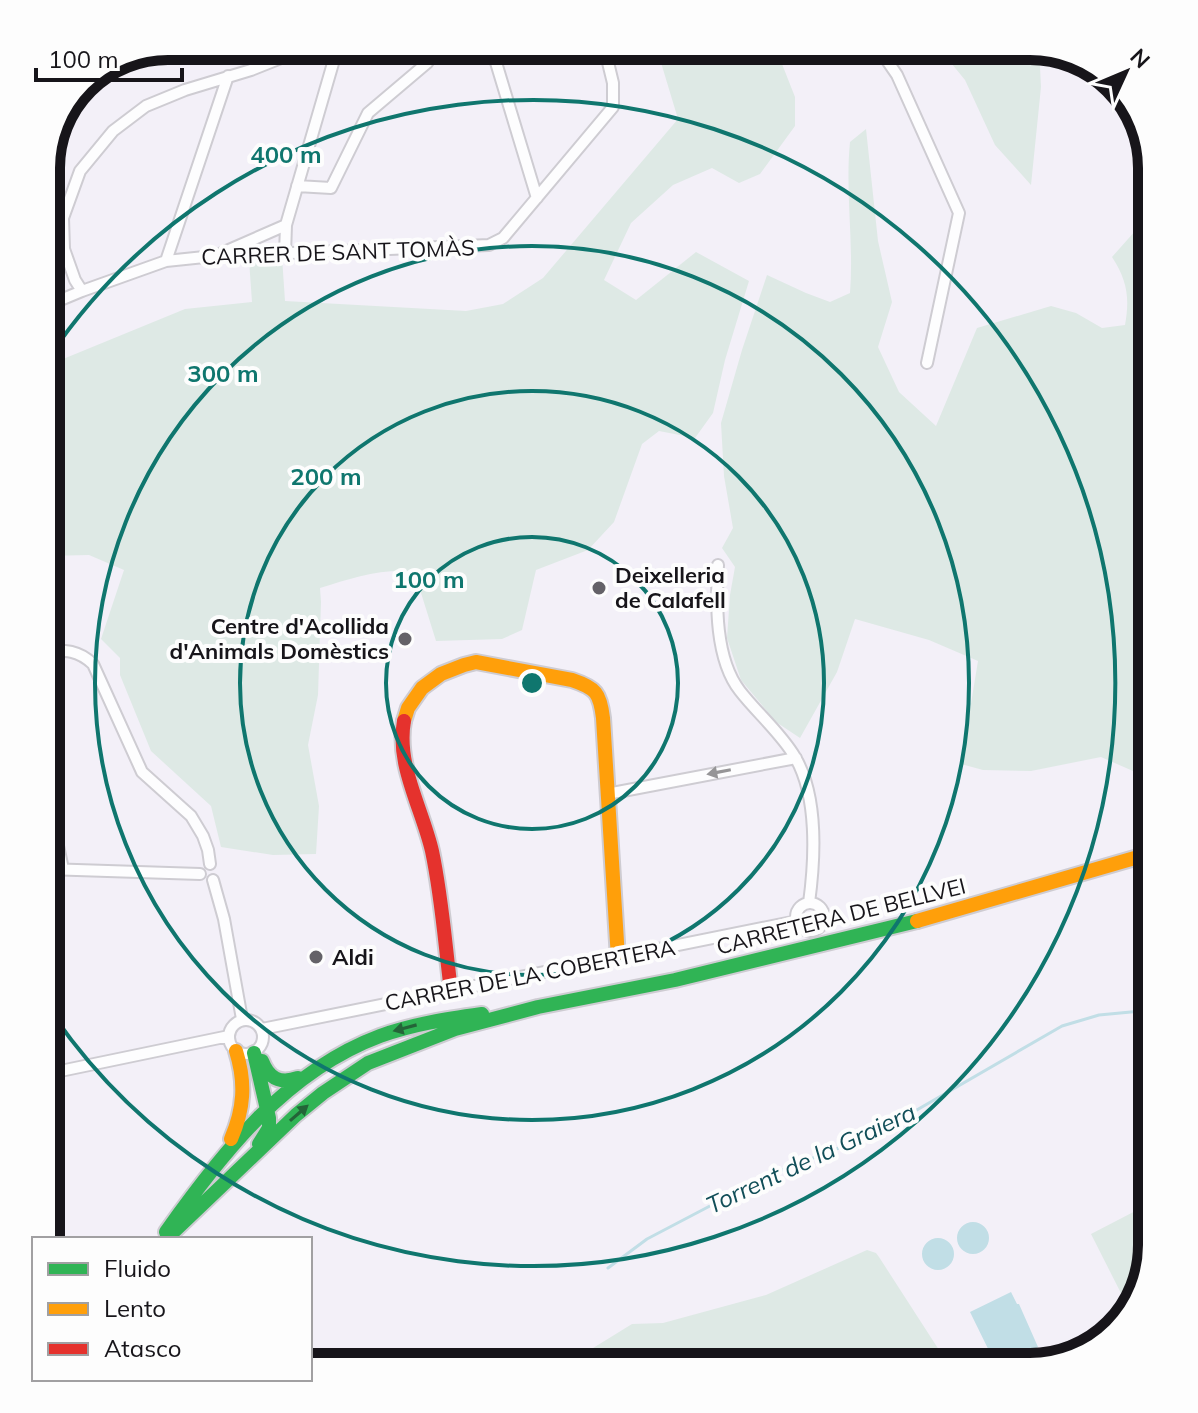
<svg xmlns="http://www.w3.org/2000/svg" width="1198" height="1413" font-family="Mulish,sans-serif">
  <style>
    .green { fill: #dee9e5 }
    .water { fill: #c1dee6 }
    .lines { fill: none; stroke-linecap: round; stroke-linejoin: round }
    .stream { stroke: #c1dee6; stroke-width: 3 }
    .street-casing { stroke: #ceccd2; stroke-width: 14 }
    .fast-casing { stroke: #ceccd2; stroke-width: 18 }
    .slow-casing { stroke: #ceccd2; stroke-width: 18 }
    .jam-casing { stroke: #ceccd2; stroke-width: 18 }
    .street { stroke: #fdfdfe; stroke-width: 10 }
    .fast { stroke: #30b455; stroke-width: 14 }
    .slow { stroke: #ff9f0a; stroke-width: 14 }
    .jam { stroke: #e5322d; stroke-width: 14 }
    .oneway { fill: #969597 }
    .oneway2 { fill: #246438 }
    .ring { fill: none; stroke: #0f766e; stroke-width: 4 }
    .poi-dot { fill: #646268; stroke: #fdfdfd; stroke-width: 3 }
    .labels { text-anchor: middle; stroke-width: 8; stroke-linejoin: round; paint-order: stroke }
    .street-label { font-size: 22px; fill: #17151a; stroke: #fdfdfd }
    .poi-label { font-size: 22px; font-weight: bold; fill: #17151a; stroke: #fdfdfd; text-anchor: start }
    .water-label { font-size: 24px; font-style: italic; fill: #114e58; stroke: #fdfdfd }
    .rim { fill: none; stroke: #17151a; stroke-width: 10 }
    .centre { fill: #0f766e; stroke: #fdfdfd; stroke-width: 4 }
    .ring-label { font-size: 24px; text-anchor: middle; font-weight: bold; fill: #0f766e; stroke: #fdfdfd; stroke-width: 8; stroke-linejoin: round; paint-order: stroke }
  </style>
  <rect width="100%" height="100%" fill="#f3f0f8"/>
  <!-- green -->
  <path class="green" d="M 656,46 L 760,46 L 782,64 L 795,97 L 795,126 L 760,174 L 739,183 L 712,168 L 673,185 L 631,223 L 604,280 L 636,300 L 696,252 L 749,281 L 725,360 L 713,413 L 695,438 L 659,431 L 642,444 L 614,522 L 588,550 L 536,570 L 522,630 L 502,639 L 436,641 L 417,580 L 409,571 C 379,569 349,579 320,588 L 321,602 L 318,695 L 308,745 L 319,806 L 316,854 L 273,855 L 221,847 L 211,806 L 151,751 L 120,675 L 120,658 L 101,639 L 124,570 L 89,555 L 46,556 L 46,366 L 185,309 L 252,302 L 249,260 L 282,257 L 285,301 L 466,311 L 503,304 L 543,278 L 678,119 Z
    M 939,46 L 1039,47 L 1041,87 L 1031,185 L 995,145 L 965,80 L 938,47 Z
    M 866,129 L 878,241 L 892,302 L 878,347 L 899,392 L 936,426 L 977,328 L 1051,306 L 1076,313 L 1102,328 L 1125,325 C 1130,298 1127,280 1112,257 L 1152,212 L 1152,775 L 1133,771 L 1101,757 L 1031,771 L 983,770 L 961,764 L 978,661 L 929,640 L 855,619 L 837,672 L 800,738 L 776,722 L 741,680 L 727,638 L 730,595 L 735,567 L 722,548 L 733,528 L 724,476 L 721,423 L 742,350 L 767,275 L 806,293 L 830,302 L 850,293 C 854,243 845,192 850,142 Z
    M 1142,1178 L 1152,1181 C 1152,1220 1156,1279 1130,1311 L 1091,1234 L 1145,1206 L 1133,1184 Z
    M 867,1250 L 876,1253 L 879,1257 L 950,1367 L 526,1367 L 531,1354 L 546,1349 L 585,1353 L 632,1324 L 663,1323 L 766,1295 Z"/>
  <!-- water -->
  <path class="water" d="M957 1238a16 16 0 1 1 32 0a16 16 0 1 1-32 0Z
    M922 1254a16 16 0 1 1 32 0a16 16 0 1 1-32 0Z
    M 1011,1292 L 1017,1304 L 1019,1304 L 1038,1347 L 997,1367 L 970,1312 Z"/>
  <g class="lines">
    <!-- stream -->
    <path class="stream" d="M 608,1268 L 647,1239 L 767,1176 L 877,1133 L 1062,1026 L 1099,1015 L 1152,1010
      M 408,1367 L 430,1355"/>
    <!-- street casing -->
    <g class="street-casing">
      <path id="street" d="M 491,46 L 537,198
        M 877,46 L 897,75 L 959,213 L 927,363
        M 297,186 L 331,188 L 368,113 L 427,63 L 439,46
        M 222,253 L 286,225
        M 285,254 L 286,225 L 338,46
        M 166,261 L 214,256 L 489,245 L 503,238 L 613,107 L 613,83 L 604,46
        M 82,291 L 166,261 L 228,76
        M 46,306 L 82,291 L 75,280 L 64,249 L 63,218 L 80,171 L 113,131 L 146,106 L 185,90 L 251,70 L 311,46
        M 718,565 C 716,604 715,659 740,691 C 757,713 781,733 795,757 C 818,796 815,859 809,903
        M 46,651 C 66,650 78,650 93,664 L 142,772 L 191,816 L 203,836 L 208,850 L 210,864
        M 46,790 L 63,869
        M 607,794 L 796,758
        M 46,869 L 200,874
        M 213,880 L 224,919 L 242,1019
        M796 917a14 14 0 1 1 28 0a14 14 0 1 1-28 0Z
        M229 1037a17 17 0 1 1 34 0a17 17 0 1 1-34 0Z
        M 262,1029 L 797,921
        M 46,1074 L 229,1036"/>
    </g>
    <!-- fast casing -->
    <g class="fast-casing">
      <path id="fast" d="M 254,1053 L 269,1118 L 269,1128 L 259,1144
        M 262,1061 C 269,1079 280,1084 298,1078
        M 166,1232 C 222,1153 286,1071 380,1036 C 413,1024 447,1019 482,1014
        M 166,1239 L 296,1115 L 323,1093 L 368,1063 L 455,1029 L 538,1007 L 675,980 L 917,921"/>
    </g>
    <!-- slow casing -->
    <g class="slow-casing">
      <path id="slow" d="M 404,721 L 408,708 L 422,688 L 441,674 L 464,665 L 476,662 L 572,680 C 596,688 600,693 603,718 L 618,958
        M 917,921 L 1152,853
        M 231,1139 C 244,1109 246,1083 236,1051"/>
    </g>
    <!-- jam casing -->
    <g class="jam-casing">
      <path id="jam" d="M 404,721 C 396,765 422,808 432,851 C 442,898 445,944 451,991"/>
    </g>
    <!-- street -->
    <use href="#street" class="street"/>
    <!-- fast -->
    <use href="#fast" class="fast"/>
    <!-- slow -->
    <use href="#slow" class="slow"/>
    <!-- jam -->
    <use href="#jam" class="jam"/>
  </g>
  <!-- one-way arrows -->
  <defs><path id="oneway-solid" d="M-6-.8H1V-3.2L6.5 0L1 3.2V.8H-6Z" transform="scale(2)"/></defs>
  <use class="oneway" href="#oneway-solid" transform="translate(719 772) rotate(169)"/>
  <g class="oneway2">
    <use href="#oneway-solid" transform="translate(405 1028) rotate(165)"/>
    <use href="#oneway-solid" transform="translate(299 1113) rotate(-41)"/>
  </g>
  <!-- distance rings -->
  <g class="ring">
    <circle cx="532" cy="683" r="146"/>
    <circle cx="532" cy="683" r="292"/>
    <circle cx="532" cy="683" r="437"/>
    <path d="M49 357A583 583 0 1 1 49 1009"/>
  </g>
  <!-- markers -->
  <g class="poi-dot">
    <circle cx="599" cy="588" r="8"/>
    <circle cx="405" cy="639" r="8"/>
    <circle cx="316" cy="957" r="8"/>
  </g>
  <g class="labels">
    <!-- street labels -->
    <g class="street-label">
      <text transform="translate(338 252) rotate(-2)" y="8">CARRER DE SANT TOMÀS</text>
      <text transform="translate(841 916) rotate(-14)" y="8">CARRETERA DE BELLVEI</text>
      <text transform="translate(530 975) rotate(-11)" y="8">CARRER DE LA COBERTERA</text>
    </g>
    <!-- poi labels -->
    <g class="poi-label">
      <text x="615" y="583">Deixelleria<tspan x="615" dy="25">de Calafell</tspan></text>
      <text x="389" y="634" text-anchor="end">Centre d'Acollida<tspan x="389" dy="25">d'Animals Domèstics</tspan></text>
      <text x="332" y="965">Aldi</text>
    </g>
    <!-- water labels -->
    <g class="water-label">
      <text transform="translate(811 1159) rotate(-25)" y="8">Torrent de la Graiera</text>
    </g>
  </g>
  <!-- crop -->
  <path d="M0 0H1198V1413H0ZM168 60H1030A108 108 0 0 1 1138 168V1245A108 108 0 0 1 1030 1353H168A108 108 0 0 1 60 1245V168A108 108 0 0 1 168 60Z" fill="#fdfdfd" fill-rule="evenodd"/>
  <path class="rim" d="M168 60H1030A108 108 0 0 1 1138 168V1245A108 108 0 0 1 1030 1353H168A108 108 0 0 1 60 1245V168A108 108 0 0 1 168 60Z"/>
  <circle cx="532" cy="683" r="12" class="centre"/>
  <g class="ring-label">
    <text x="286" y="163">400 m</text>
    <text x="223" y="382">300 m</text>
    <text x="326" y="485">200 m</text>
    <text x="429" y="588">100 m</text>
  </g>
  <!-- legend -->
  <rect x="32" y="1237" width="280" height="144" fill="#fdfdfd" stroke="#a1a0a2" stroke-width="2"/>
  <rect x="48" y="1263" width="40" height="12" fill="#30b455" stroke="#a1a0a2" stroke-width="2"/>
  <text x="104" y="1277" font-size="24" fill="#17151a">Fluido</text>
  <rect x="48" y="1303" width="40" height="12" fill="#ff9f0a" stroke="#a1a0a2" stroke-width="2"/>
  <text x="104" y="1317" font-size="24" fill="#17151a">Lento</text>
  <rect x="48" y="1343" width="40" height="12" fill="#e5322d" stroke="#a1a0a2" stroke-width="2"/>
  <text x="104" y="1357" font-size="24" fill="#17151a">Atasco</text>
  <!-- north arrow -->
  <g transform="translate(1126 72) rotate(46)" stroke="#fdfdfd" stroke-width="6" paint-order="stroke">
  <path d="M0-6L14 30L0 20L-14 30Z" fill="#17151a"/>
  <text y="-12" font-size="22" font-weight="bold" text-anchor="middle" fill="#17151a">N</text>
  </g>
  <!-- scale -->
  <path d="M36 68v12h146v-12" fill="none" stroke="#17151a" stroke-width="4"/>
  <text x="48" y="68" font-size="24" fill="#17151a" stroke="#fdfdfd" stroke-width="6" paint-order="stroke">100 m</text>
</svg>
